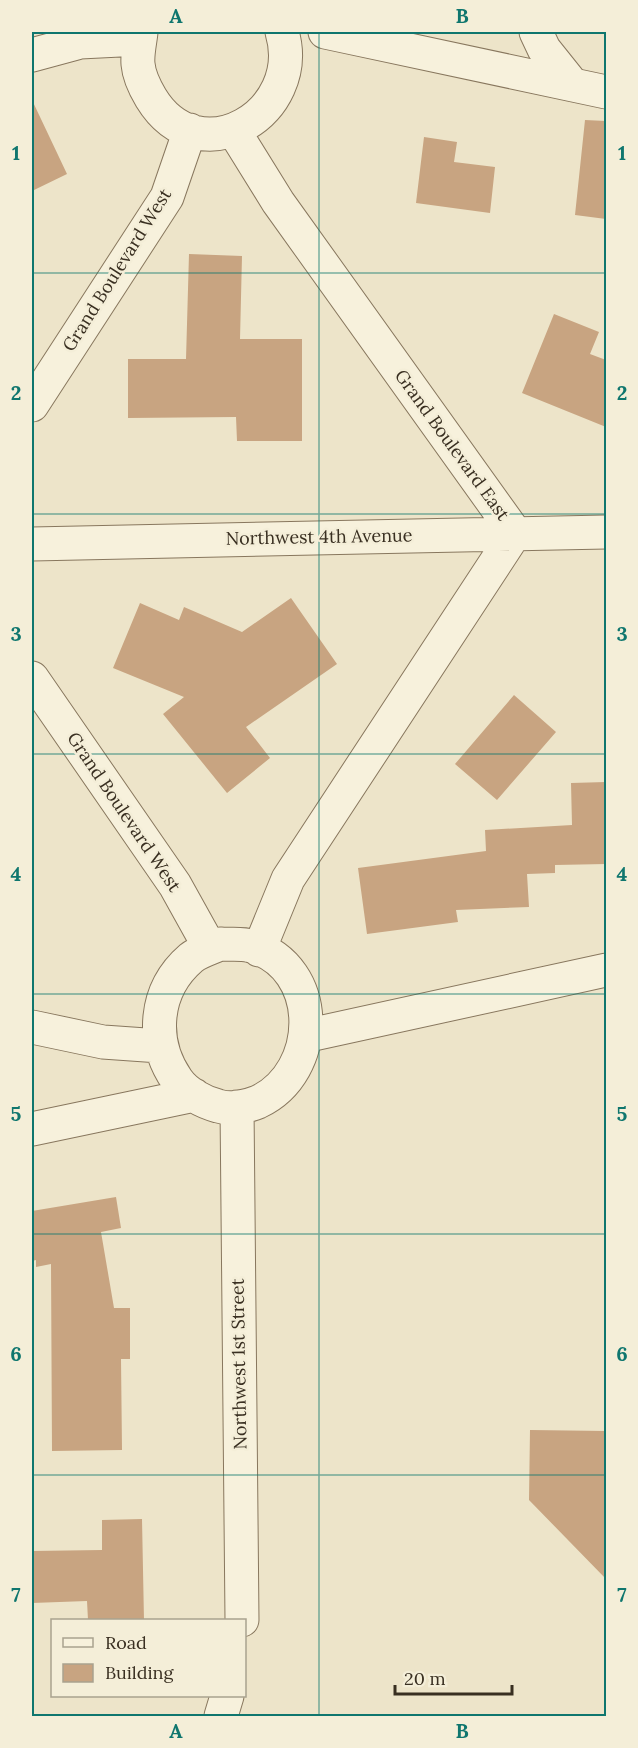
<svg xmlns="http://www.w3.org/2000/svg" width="638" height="1748" font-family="Lora,serif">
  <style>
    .building { fill: #c8a481 }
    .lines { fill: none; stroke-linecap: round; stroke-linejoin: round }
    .minor-casing { stroke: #88775e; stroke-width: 35 }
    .minor { stroke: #f7f1dc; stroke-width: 33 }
    .grid { fill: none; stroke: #0f766e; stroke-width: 1.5; stroke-opacity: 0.55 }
    .labels { text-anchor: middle; stroke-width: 5; stroke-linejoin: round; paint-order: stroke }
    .street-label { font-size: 18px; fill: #392f21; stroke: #f4eed8 }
    .neatline { fill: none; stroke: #0f766e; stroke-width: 2 }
    .grid-label { font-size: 20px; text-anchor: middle; font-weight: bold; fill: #0f766e }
  </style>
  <rect width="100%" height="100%" fill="#ede4c9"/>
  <!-- building -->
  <path class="building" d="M 32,100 L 67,174 L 32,191 Z
    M 585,120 L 606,121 L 606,219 L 575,215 Z
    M 424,137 L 457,142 L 454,162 L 495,167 L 490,213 L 416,203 Z
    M 189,254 L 242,256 L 240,339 L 302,339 L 302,441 L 237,441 L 236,417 L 128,418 L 128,359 L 186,359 Z
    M 554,314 L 599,332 L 590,354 L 606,360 L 606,427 L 522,393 Z
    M 291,598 L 337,664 L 246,727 L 270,758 L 227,793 L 163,714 L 184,697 L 113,668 L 140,603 L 179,620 L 184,607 L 242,632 Z
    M 514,695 L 556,732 L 497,800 L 455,764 Z
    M 606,782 L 606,864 L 555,865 L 555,873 L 527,874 L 529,907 L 456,910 L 458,922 L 367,934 L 358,868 L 486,851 L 485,830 L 572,825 L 571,783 Z
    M 116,1197 L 121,1228 L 101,1232 L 114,1308 L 130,1308 L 130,1359 L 121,1359 L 122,1450 L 52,1451 L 51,1264 L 36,1267 L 36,1260 L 32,1261 L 32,1211 Z
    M 530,1430 L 606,1431 L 606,1579 L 529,1500 Z
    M 142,1519 L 144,1620 L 88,1620 L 87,1601 L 32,1603 L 32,1551 L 102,1550 L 102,1520 Z"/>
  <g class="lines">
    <!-- minor casing -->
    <g class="minor-casing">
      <path id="minor" d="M 141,32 C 140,42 137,54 138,64 C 139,76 145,88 151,98 C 199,177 306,113 282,32
        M 325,32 L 606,92
        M 536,32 L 544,49 L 572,84
        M 32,55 L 80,42 L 140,39
        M 234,131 L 278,202 L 515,533 L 288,879 L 259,950
        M 32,405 L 167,197 L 190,130
        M 32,544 L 606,532
        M 32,678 L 175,885 L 210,948
        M 220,944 C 229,945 242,943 251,946 C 324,967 322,1072 258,1102 C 246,1107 230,1110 218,1106 C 203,1102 186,1093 177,1080 C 150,1041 154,990 191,958 C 198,952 211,948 220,944 Z
        M 32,1027 L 103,1042 L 160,1046
        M 305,1036 L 606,970
        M 237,1107 L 242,1620
        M 32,1129 L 194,1095
        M 221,1716 L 227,1696"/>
    </g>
    <!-- minor -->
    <use href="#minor" class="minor"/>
  </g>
  <!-- grid -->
  <path class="grid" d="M 319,32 L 319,1716M 32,273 L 606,273M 32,514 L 606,514M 32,754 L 606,754M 32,994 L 606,994M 32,1234 L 606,1234M 32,1475 L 606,1475"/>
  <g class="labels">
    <!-- street labels -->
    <g class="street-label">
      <text transform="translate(117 270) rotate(-58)" y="6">Grand Boulevard West</text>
      <text transform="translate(452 445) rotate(54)" y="6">Grand Boulevard East</text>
      <text transform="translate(319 537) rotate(-1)" y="6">Northwest 4th Avenue</text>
      <text transform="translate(124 812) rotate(56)" y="6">Grand Boulevard West</text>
      <text transform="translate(239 1364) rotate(-91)" y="6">Northwest 1st Street</text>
    </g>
  </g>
  <!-- border -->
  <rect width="638" height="1748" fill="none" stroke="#f4eed8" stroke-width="66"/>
  <!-- legend -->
  <rect x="51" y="1619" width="195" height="78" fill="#f4eed8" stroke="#a9a28f" stroke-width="1.5"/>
  <rect x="63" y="1638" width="30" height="9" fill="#f7f1dc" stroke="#a9a28f" stroke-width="1.5"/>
  <text x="105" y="1649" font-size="18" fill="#392f21">Road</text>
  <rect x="63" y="1664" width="30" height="18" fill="#c8a481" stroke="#a9a28f" stroke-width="1.5"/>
  <text x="105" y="1679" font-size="18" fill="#392f21">Building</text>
  <!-- scale -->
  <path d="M395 1685v9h117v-9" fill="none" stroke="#392f21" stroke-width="3"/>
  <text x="404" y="1685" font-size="18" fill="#392f21" stroke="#f4eed8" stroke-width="4.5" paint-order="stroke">20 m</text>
  <rect x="33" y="33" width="572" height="1682" class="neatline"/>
  <g class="grid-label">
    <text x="176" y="23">A</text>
    <text x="462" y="23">B</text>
    <text x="16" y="160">1</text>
    <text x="622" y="160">1</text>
    <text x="16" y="400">2</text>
    <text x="622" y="400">2</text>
    <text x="16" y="641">3</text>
    <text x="622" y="641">3</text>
    <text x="16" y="881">4</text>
    <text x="622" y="881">4</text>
    <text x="16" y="1121">5</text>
    <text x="622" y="1121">5</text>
    <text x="16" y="1361">6</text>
    <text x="622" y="1361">6</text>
    <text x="16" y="1602">7</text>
    <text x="622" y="1602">7</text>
    <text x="176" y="1738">A</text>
    <text x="462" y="1738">B</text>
  </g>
</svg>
